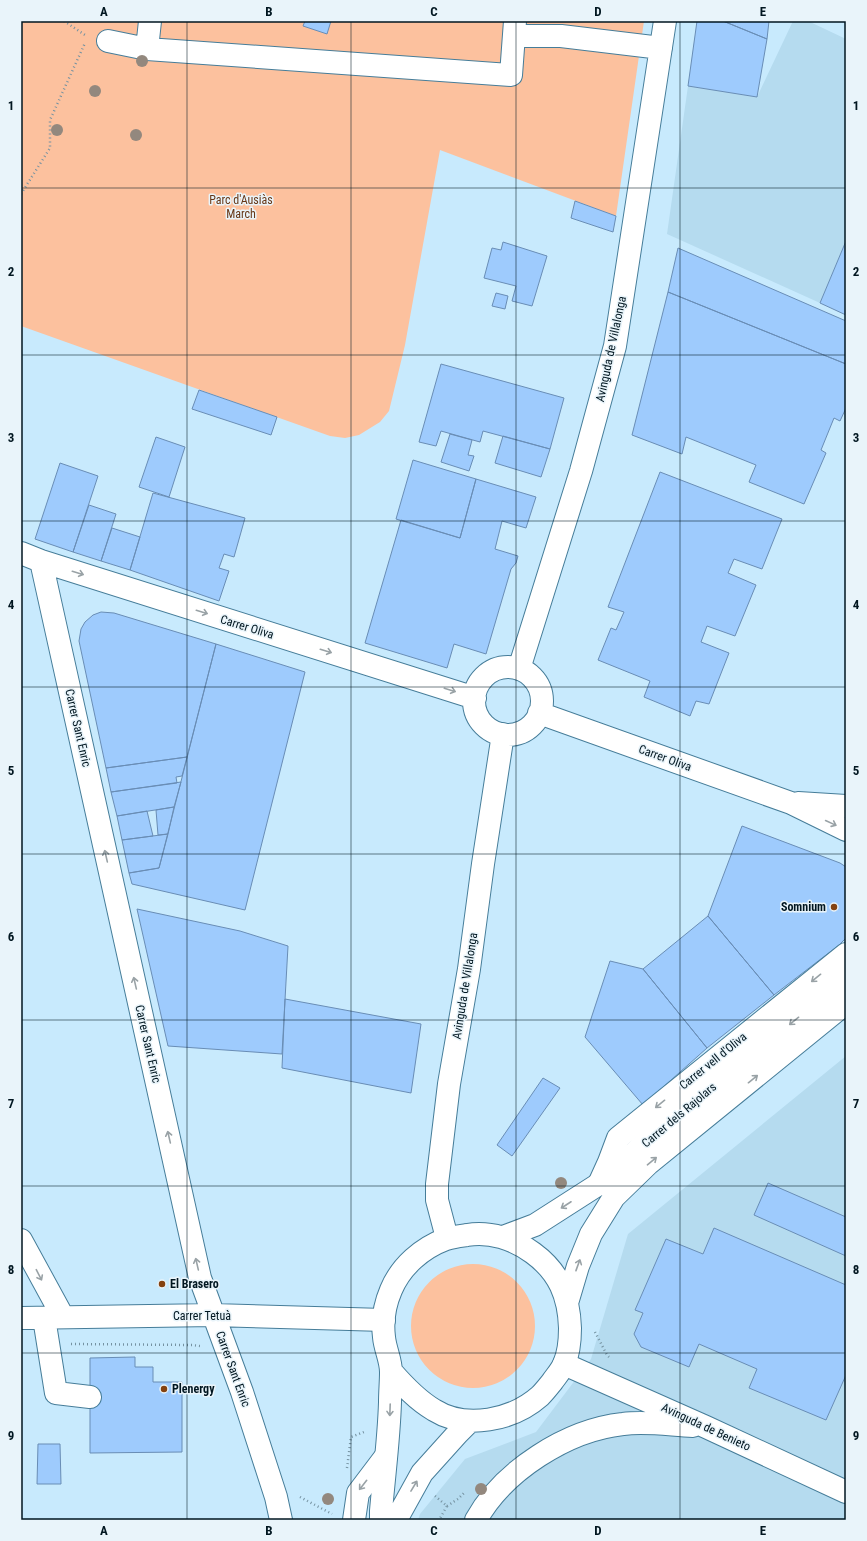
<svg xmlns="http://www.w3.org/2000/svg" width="867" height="1541" font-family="'Roboto Condensed',sans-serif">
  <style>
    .built { fill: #b5dbef }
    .green { fill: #fcc19e }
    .building { fill: #9ecbfd; stroke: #698db5 }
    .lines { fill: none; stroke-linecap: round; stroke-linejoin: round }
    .minor-casing { stroke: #467d99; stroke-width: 24 }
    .major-casing { stroke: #467d99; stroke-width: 24 }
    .path { stroke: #7592a1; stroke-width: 2.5; stroke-dasharray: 1 3; stroke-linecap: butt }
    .minor { stroke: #fff; stroke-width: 22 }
    .major { stroke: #fff; stroke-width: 22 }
    .tree { fill: #93887e }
    .oneway { stroke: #99a2a6 }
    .grid { fill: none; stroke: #011620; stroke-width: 1; stroke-opacity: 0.55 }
    .poi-dot { fill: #844210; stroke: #e9f4fa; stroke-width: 1.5 }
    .labels { text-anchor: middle; stroke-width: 3; stroke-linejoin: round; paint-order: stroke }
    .park-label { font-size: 12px; fill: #673716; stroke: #e9f4fa }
    .street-label { font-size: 12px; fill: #011620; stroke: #e9f4fa }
    .poi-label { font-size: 12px; font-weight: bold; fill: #011620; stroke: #e9f4fa; text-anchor: start }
    .neatline { fill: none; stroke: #011620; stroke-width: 1.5 }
    .grid-label { font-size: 13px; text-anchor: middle; font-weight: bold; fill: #011620 }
  </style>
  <rect width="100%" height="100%" fill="#c8eafd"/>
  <!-- built -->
  <path class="built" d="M 793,21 L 808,21 L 846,39 L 846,241 L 820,303 L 667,234 L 688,86 L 757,97 Z
    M 846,1056 L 846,1520 L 418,1520 L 420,1514 L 465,1459 L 536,1432 L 591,1359 L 628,1234 Z"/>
  <!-- green -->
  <path class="green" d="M 21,21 L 644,21 L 616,216 L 440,150 L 405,345 L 389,411 L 380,422 L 359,435 L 345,438 L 330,436 L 21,326 Z
    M411 1326a62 62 0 1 1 124 0a62 62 0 1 1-124 0Z"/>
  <!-- building -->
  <path class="building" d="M 305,21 L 331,21 L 327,34 L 303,26 Z
    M 697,21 L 723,21 L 767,39 L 757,97 L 688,86 Z
    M 723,21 L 769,21 L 767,39 Z
    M 575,201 L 616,216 L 613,232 L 571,218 Z
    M 846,241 L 846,315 L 820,303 Z
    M 503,242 L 547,256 L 532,306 L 512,301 L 516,286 L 484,278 L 492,248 L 501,250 Z
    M 678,248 L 846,321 L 846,364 L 668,292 Z
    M 668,292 L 846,364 L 846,408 L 840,421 L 834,418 L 821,450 L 826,453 L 804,504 L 749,482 L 756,465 L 686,437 L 682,454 L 632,435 Z
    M 496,293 L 508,296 L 505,309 L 492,306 Z
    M 441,364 L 564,398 L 550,449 L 483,431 L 480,442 L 441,431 L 436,446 L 419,442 Z
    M 199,390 L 277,417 L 271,435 L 192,409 Z
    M 450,434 L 472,440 L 468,455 L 474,456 L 469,471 L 441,462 Z
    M 503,436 L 550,449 L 541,477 L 495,463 Z
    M 156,437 L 185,447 L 169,497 L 139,487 Z
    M 413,460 L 476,479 L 460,538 L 396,519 Z
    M 60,463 L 98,476 L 73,552 L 35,539 Z
    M 660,472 L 782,519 L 762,569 L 734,559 L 728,573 L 756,585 L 735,636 L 707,626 L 701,642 L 729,653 L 709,704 L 696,701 L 690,716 L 644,697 L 650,681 L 598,660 L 611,628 L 616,630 L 624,612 L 608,607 Z
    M 476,479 L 536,497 L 526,528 L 502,521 L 495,549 L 518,556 L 516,563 L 511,569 L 486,654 L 454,644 L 447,668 L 365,643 L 401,520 L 460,538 Z
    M 153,493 L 245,518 L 234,557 L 224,554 L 219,568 L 229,571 L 219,601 L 130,570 Z
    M 89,505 L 116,514 L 101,561 L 73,552 Z
    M 112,528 L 140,537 L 130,570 L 101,561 Z
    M 101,612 L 114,613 L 216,644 L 187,757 L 106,768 L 79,641 L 81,629 L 85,622 L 93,615 Z
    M 216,644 L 305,672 L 245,910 L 132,884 L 129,873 L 159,868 Z
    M 187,757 L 182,776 L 176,777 L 177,783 L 111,792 L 106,768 Z
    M 181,782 L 174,807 L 117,816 L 111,792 Z
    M 174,807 L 168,834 L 158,835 L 156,810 Z
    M 147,811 L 153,836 L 122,840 L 117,816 Z
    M 742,826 L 840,863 L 846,867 L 846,938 L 839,945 L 774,995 L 708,916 Z
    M 168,834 L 159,868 L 129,873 L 122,840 Z
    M 137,909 L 240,931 L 288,946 L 282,1054 L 168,1046 Z
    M 708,916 L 774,995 L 707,1048 L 643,969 Z
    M 610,961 L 643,969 L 707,1048 L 643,1105 L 585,1037 Z
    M 285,999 L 421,1024 L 411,1093 L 282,1068 Z
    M 543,1078 L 560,1088 L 512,1156 L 497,1145 Z
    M 768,1183 L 846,1217 L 846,1256 L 754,1215 Z
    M 714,1228 L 846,1285 L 846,1375 L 826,1420 L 749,1388 L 757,1369 L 699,1344 L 689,1367 L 641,1347 L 634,1334 L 643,1313 L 635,1310 L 666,1239 L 703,1254 Z
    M 135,1357 L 135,1367 L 153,1367 L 153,1382 L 182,1382 L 182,1452 L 90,1453 L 90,1358 Z
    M 38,1444 L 60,1444 L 61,1484 L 37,1484 Z"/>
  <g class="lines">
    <!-- minor casing -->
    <g class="minor-casing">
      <path id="minor" d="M 514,36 L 561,36 L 661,48
        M 108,41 L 147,49 L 511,75 L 515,21
        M 147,49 L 150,21
        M 21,553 L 41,561 L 475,698
        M 41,561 L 200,1278 L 242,1392 L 276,1497 L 281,1520
        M474 701a34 34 0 1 1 68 0a34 34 0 1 1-68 0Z
        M 519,669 L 581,471 L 615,346 L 665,21
        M 539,713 L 791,803 L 846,830
        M 798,803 L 846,806
        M 599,1184 L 609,1162 L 618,1138 L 846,954
        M 447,1238 L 437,1200 L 437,1184 L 449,1084 L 469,969 L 483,864 L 503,734
        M 21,1240 L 63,1317
        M 21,1318 L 213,1315 L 384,1320
        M 44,1318 L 56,1393 L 90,1397
        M 564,1364 L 706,1427 L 846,1492
        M 354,1520 L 358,1493 L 386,1456
        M 476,1520 C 503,1471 567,1430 623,1424 C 646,1421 670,1425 693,1426"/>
    </g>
    <!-- major casing -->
    <g class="major-casing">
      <path id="major" d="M 503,1237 L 535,1225 L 599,1184 L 652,1137 L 846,979
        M 567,1303 L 578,1266 L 591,1234 L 614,1197 L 648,1164 L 846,1003
        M 381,1520 L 381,1511 C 384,1475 389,1438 390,1402 C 390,1392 391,1382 391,1372 C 391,1360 385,1349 384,1337 C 382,1321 385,1304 391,1290 C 401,1266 422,1248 446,1239 C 452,1237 460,1236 467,1235 C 490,1231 514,1239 533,1253 C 559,1272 569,1296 570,1328 C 570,1340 569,1353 564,1364 C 561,1371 556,1376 552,1382 C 548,1387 544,1392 540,1396 C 513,1420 466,1430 434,1410 C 417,1400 404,1386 391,1371
        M 396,1520 L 422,1473 L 458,1433 L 470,1421 L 473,1421"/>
    </g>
    <!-- path -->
    <path class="path" d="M 64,21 L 85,35
      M 21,194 L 50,148 L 50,120 L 85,43
      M 595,1332 L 607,1355 L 609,1357
      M 71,1344 L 192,1345 L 200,1346
      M 347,1468 L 351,1437 L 364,1432
      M 435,1496 L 447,1506 L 439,1520
      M 300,1497 L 332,1514
      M 447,1506 L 458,1499 L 464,1493"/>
    <!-- minor -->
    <use href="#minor" class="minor"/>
    <!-- major -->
    <use href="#major" class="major"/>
  </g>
  <!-- trees -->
  <g class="tree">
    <circle cx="142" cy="61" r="6"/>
    <circle cx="95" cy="91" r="6"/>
    <circle cx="57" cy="130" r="6"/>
    <circle cx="136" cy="135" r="6"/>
    <circle cx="561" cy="1183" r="6"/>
    <circle cx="481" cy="1489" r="6"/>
    <circle cx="328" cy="1499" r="6"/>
  </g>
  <!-- one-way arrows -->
  <defs><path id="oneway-shaft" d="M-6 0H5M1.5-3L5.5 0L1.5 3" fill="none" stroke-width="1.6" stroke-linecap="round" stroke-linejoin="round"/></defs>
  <g class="oneway">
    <use href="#oneway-shaft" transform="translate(78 573) rotate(17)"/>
    <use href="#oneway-shaft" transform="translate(202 612) rotate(17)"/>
    <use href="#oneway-shaft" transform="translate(326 651) rotate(17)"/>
    <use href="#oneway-shaft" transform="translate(450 690) rotate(17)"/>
    <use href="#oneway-shaft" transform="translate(831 823) rotate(25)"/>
    <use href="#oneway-shaft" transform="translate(106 856) rotate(-103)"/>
    <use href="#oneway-shaft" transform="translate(816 978) rotate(141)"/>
    <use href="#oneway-shaft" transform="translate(135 983) rotate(-103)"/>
    <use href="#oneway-shaft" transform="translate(794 1021) rotate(141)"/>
    <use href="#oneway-shaft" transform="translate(753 1079) rotate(-39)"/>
    <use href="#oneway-shaft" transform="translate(660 1104) rotate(141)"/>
    <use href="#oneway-shaft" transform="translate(169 1137) rotate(-103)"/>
    <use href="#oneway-shaft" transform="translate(652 1161) rotate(-40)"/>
    <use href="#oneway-shaft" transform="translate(566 1205) rotate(147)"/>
    <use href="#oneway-shaft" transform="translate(197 1264) rotate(-103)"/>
    <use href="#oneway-shaft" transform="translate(578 1265) rotate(-70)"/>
    <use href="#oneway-shaft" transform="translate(39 1275) rotate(63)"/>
    <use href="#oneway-shaft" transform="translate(390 1410) rotate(92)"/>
    <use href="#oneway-shaft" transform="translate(363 1485) rotate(128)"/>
    <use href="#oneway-shaft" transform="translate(414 1486) rotate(-59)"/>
  </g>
  <!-- grid -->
  <path class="grid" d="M 187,21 L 187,1520M 351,21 L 351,1520M 516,21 L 516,1520M 680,21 L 680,1520M 21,188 L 846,188M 21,355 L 846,355M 21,521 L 846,521M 21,687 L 846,687M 21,854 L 846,854M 21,1020 L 846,1020M 21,1186 L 846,1186M 21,1353 L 846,1353"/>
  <!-- markers -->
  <g class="poi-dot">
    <circle cx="834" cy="907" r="4"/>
    <circle cx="162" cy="1284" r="4"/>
    <circle cx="164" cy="1389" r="4"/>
  </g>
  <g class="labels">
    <!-- park labels -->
    <g class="park-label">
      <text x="241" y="204">Parc d'Ausiàs<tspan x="241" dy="14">March</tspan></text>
    </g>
    <!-- street labels -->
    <g class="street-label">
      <text transform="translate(611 349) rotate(-78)" y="4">Avinguda de Villalonga</text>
      <text transform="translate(247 627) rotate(17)" y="4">Carrer Oliva</text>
      <text transform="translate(78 728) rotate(77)" y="4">Carrer Sant Enric</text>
      <text transform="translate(665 758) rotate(20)" y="4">Carrer Oliva</text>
      <text transform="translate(465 986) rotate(-81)" y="4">Avinguda de Villalonga</text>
      <text transform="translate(148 1044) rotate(77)" y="4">Carrer Sant Enric</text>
      <text transform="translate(713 1061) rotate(-39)" y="4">Carrer vell d'Oliva</text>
      <text transform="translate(679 1115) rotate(-40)" y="4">Carrer dels Rajolars</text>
      <text x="202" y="1320">Carrer Tetuà</text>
      <text transform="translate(233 1369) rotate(70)" y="4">Carrer Sant Enric</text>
      <text transform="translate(706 1427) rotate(25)" y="4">Avinguda de Benieto</text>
    </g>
    <!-- poi labels -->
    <g class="poi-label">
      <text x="826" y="911" text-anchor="end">Somnium</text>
      <text x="170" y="1288">El Brasero</text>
      <text x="172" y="1393">Plenergy</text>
    </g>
  </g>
  <!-- border -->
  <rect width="867" height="1541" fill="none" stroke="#e9f4fa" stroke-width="44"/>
  <rect x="22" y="22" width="823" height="1497" class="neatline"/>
  <g class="grid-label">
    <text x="104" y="16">A</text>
    <text x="269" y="16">B</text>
    <text x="434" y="16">C</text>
    <text x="598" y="16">D</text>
    <text x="763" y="16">E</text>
    <text x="11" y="110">1</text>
    <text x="856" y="110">1</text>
    <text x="11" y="276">2</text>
    <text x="856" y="276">2</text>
    <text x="11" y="442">3</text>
    <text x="856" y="442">3</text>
    <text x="11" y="609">4</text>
    <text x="856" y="609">4</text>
    <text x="11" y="775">5</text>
    <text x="856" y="775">5</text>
    <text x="11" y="941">6</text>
    <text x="856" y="941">6</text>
    <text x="11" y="1108">7</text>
    <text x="856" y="1108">7</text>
    <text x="11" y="1274">8</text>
    <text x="856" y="1274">8</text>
    <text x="11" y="1440">9</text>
    <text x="856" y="1440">9</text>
    <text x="104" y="1535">A</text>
    <text x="269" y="1535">B</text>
    <text x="434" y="1535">C</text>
    <text x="598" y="1535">D</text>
    <text x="763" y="1535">E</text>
  </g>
</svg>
